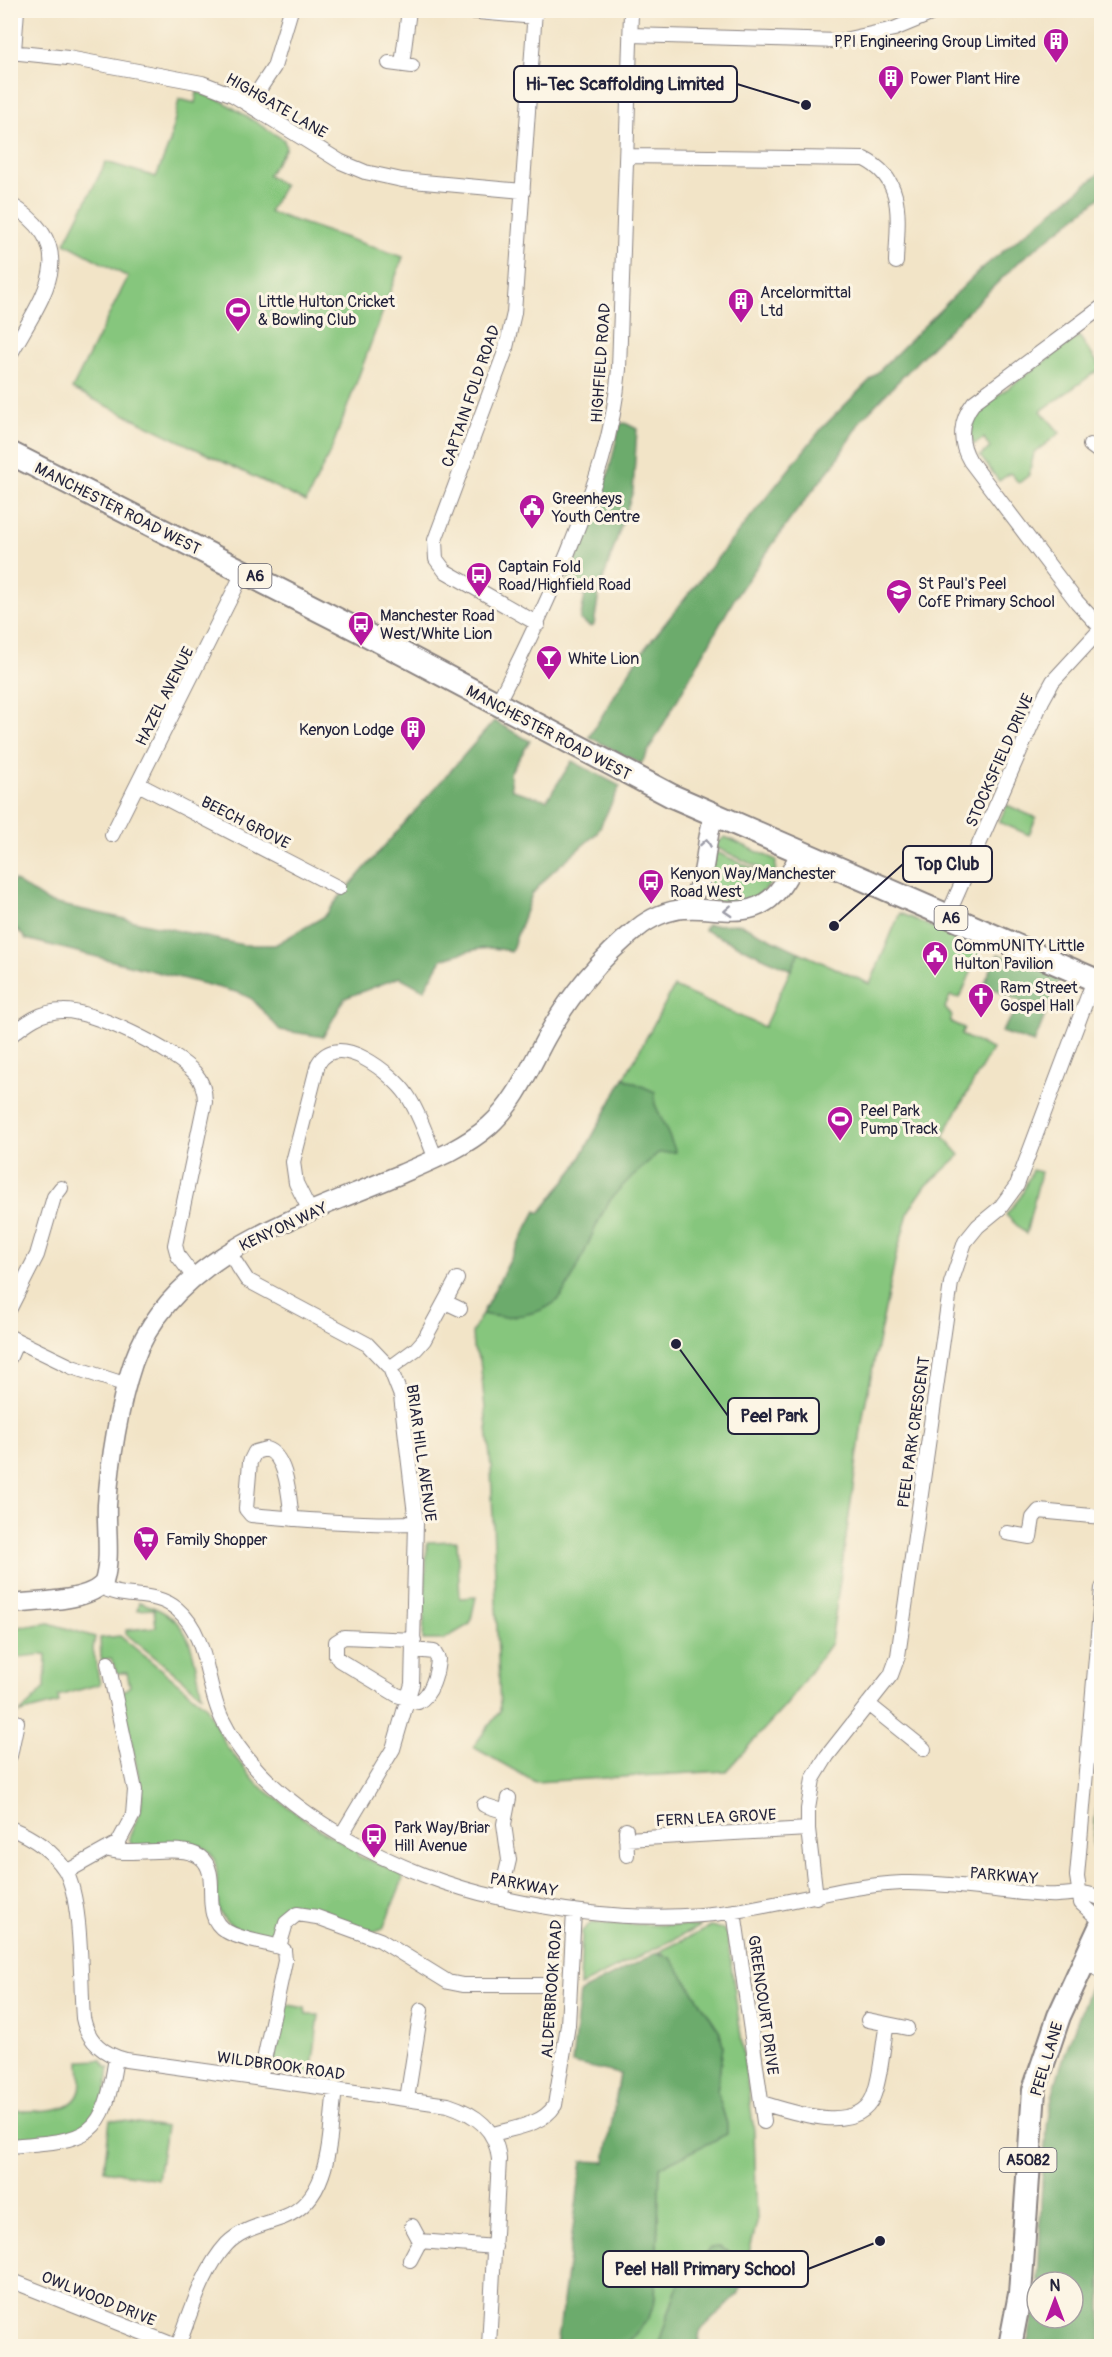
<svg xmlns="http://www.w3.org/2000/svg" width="1112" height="2357" font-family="Pangolin,sans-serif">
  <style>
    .green { fill: #86c67d; stroke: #54745c; stroke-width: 1.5 }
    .forest { fill: #6cab6c; stroke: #476654; stroke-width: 1.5 }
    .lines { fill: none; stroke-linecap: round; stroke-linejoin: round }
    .minor-casing { stroke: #8a8381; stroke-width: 16 }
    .tertiary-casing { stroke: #8a8381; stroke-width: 21 }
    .primary-casing { stroke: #8a8381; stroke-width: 26 }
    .minor { stroke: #fff; stroke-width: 14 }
    .tertiary { stroke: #fff; stroke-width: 18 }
    .primary { stroke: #fff; stroke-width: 22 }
    .oneway { stroke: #9c9ca7 }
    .labels { text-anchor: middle; stroke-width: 6; stroke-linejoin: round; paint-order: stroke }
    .shield { fill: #fcf5e5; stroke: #63616e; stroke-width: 1.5 }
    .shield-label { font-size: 15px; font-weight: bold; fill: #22223b }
    .poi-label { font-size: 16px; fill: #22223b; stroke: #fcf5e5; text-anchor: start }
    .street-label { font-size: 16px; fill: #22223b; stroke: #fcf5e5 }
    .leader { fill: none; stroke: #22223b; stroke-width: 2 }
    .callout-dot { fill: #22223b; stroke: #fcf5e5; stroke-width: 2 }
    .callout { fill: #fcf5e5; stroke: #22223b; stroke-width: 2 }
    .callout-label { font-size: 18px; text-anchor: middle; font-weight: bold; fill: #22223b }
  </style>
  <rect width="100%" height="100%" fill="#fcf5e5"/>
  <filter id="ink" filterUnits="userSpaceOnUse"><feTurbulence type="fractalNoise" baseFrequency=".0167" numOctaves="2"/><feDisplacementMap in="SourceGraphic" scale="12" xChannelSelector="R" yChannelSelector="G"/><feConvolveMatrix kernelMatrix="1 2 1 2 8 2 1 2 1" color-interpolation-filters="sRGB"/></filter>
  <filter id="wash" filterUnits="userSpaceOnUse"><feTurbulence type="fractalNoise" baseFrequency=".008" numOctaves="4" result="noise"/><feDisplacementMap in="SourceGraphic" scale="24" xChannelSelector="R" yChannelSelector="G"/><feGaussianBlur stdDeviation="1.35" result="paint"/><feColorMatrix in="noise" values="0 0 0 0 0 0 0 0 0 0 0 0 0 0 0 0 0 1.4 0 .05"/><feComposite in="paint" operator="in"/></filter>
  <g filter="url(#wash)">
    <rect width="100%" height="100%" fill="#f2e4c7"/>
    <!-- green -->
    <path class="green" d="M 197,92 L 224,102 L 284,140 L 286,148 L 268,175 L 284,186 L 269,212 L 403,257 L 332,448 L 306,502 L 72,389 L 128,277 L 65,243 L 106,162 L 156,177 L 170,142 L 179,99 L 195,103 Z
      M 1079,336 L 1101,368 L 1041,411 L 1060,433 L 1034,453 L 1029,475 L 1019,483 L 1010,473 L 999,481 L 980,456 L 990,448 L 984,438 L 973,445 C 969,431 972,419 981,408 Z
      M 1007,805 L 1036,818 L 1029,835 L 999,822 Z
      M 725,837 L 776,860 L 775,875 L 713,846 Z
      M 712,850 L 774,878 C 759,903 739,905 712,900 L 709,885 Z
      M 900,913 L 979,948 L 980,951 L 960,998 L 950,996 L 945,1008 L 952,1016 L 950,1022 L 964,1028 L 961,1035 L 992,1049 L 943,1136 L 960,1155 L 925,1187 L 909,1210 L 896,1256 L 864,1410 L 831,1643 L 787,1704 L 726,1771 L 535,1782 L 473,1747 L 500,1711 L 491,1467 L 480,1360 L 473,1348 L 472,1333 L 536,1211 L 540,1213 L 575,1168 L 674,987 L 764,1027 L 799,952 L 870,984 Z
      M 1032,1170 L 1041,1172 L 1026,1234 L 1006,1215 L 1021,1196 Z
      M 457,1541 L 460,1598 L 476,1597 L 470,1624 L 443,1640 L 423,1640 L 427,1542 Z
      M 139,1602 C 193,1618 191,1646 202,1695 L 126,1634 L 126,1630 L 156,1627 L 154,1609 L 137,1610 Z
      M 49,1623 L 95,1637 L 93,1649 L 100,1684 L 58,1696 L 59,1703 L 20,1713 L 45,1688 L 46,1654 L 11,1658 L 11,1628 Z
      M 120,1636 L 206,1706 L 227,1747 L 257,1784 L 317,1828 L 356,1850 L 358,1856 L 400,1872 L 403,1879 L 383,1929 L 375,1932 L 299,1907 C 278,1910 284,1926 272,1936 C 263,1937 253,1933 245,1931 C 195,1917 233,1870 206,1849 C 188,1835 154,1850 132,1846 L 129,1838 L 141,1809 L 142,1793 L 121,1693 L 130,1686 L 127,1673 L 117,1673 L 111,1658 L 101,1660 L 100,1638 Z
      M 591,1923 L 701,1926 L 580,1986 L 582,1931 Z
      M 710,1927 L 723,1929 L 727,1935 L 754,2131 L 757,2222 L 747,2261 L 719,2247 L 679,2282 L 658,2346 L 625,2346 L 649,2318 L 655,2299 L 660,2167 L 727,2124 L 717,2092 L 723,2045 L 719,2030 L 663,1953 L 656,1953 Z
      M 283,2004 L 305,2008 L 306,2015 L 319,2015 L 311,2076 L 277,2071 L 273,2066 Z
      M 101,2060 L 106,2067 L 109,2068 C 107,2079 107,2094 102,2105 C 83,2140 45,2137 11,2141 L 11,2111 C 31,2110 74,2116 80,2090 C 82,2081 80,2070 80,2061 Z
      M 110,2119 L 166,2127 L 158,2179 L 104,2170 Z"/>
    <!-- forest -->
    <path class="forest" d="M 1101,172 L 1101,197 L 1023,258 L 932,346 L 861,420 L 836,461 L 792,517 L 736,596 L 641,764 L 589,737 L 638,657 L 822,428 L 981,269 Z
      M 625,423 L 637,429 L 633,491 L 599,592 L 594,625 L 591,627 L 580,620 L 585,596 L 565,587 L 609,472 L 620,424 Z
      M 494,721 L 530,741 L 510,773 L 512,790 L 547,800 L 572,761 L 620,786 L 597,833 L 552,872 L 532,894 L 511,952 C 487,943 466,952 442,959 L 424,990 L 400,977 L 345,998 L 323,1037 L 280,1030 L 252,999 L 240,993 L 26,939 L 11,923 L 11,886 L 14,880 L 48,902 L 243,945 L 275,945 L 325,916 L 336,901 Z
      M 740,924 L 799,952 L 791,970 L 704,930 L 707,925 Z
      M 998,954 L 1060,978 L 1034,1043 L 1001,1032 L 1022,1002 L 984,984 Z
      M 624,1078 L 655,1092 L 655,1104 L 676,1152 L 658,1153 C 642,1168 621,1184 609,1202 C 590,1232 581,1270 560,1297 C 544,1316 505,1320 482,1314 L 536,1211 L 540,1213 L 575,1168 Z
      M 1100,1768 L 1102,1769 L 1101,1848 L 1093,1846 Z
      M 656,1953 L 671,1958 L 719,2030 L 723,2045 L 717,2092 L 727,2124 L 727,2134 L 660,2167 L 655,2299 L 649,2318 L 625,2346 L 557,2346 L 582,2161 L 605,2162 L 620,2074 L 572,2063 L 580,1992 Z
      M 1092,1982 L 1102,1982 L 1101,2346 L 1027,2346 L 1037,2294 L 1037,2318 L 1073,2318 L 1073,2282 L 1038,2282 C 1041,2225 1040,2165 1050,2108 C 1058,2065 1077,2023 1092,1982 Z
      M 719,2247 L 747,2261 L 739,2293 L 700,2331 L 698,2346 L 658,2346 L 679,2282 L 710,2248 Z"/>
  </g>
  <g filter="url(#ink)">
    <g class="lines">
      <!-- minor casing -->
      <g class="minor-casing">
        <path id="minor" d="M 455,10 L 535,17
          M 535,10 L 514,313 L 505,352 L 435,540 L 436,559 L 445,571 L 538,624
          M 630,35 L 839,41 L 894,29 L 940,10
          M 14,51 L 17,10
          M 10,52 L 68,58 L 202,83 L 233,95 L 341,162 L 365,172 L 402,180 L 523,191
          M 389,63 L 412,66
          M 402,65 L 409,10
          M 249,105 L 274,67 L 291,10
          M 627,156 L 864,159 C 907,180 897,222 896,262
          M 10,204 C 85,249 41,298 10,355
          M 1102,307 L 974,402 C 960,420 958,441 970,461 L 1077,602 L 1102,629
          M 1090,445 L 1102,454
          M 496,705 C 523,656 545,606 567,555 C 593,489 613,441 619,369 L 631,13
          M 138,784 L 339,888
          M 112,835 L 244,571
          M 947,917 L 1042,701 L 1053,681 L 1101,629
          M 10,1036 C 26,1023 41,1011 63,1011 C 93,1010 174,1050 195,1073 C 202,1081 205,1092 205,1102 L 175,1245 L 178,1256 L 193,1276
          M 311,1213 L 296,1183 L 293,1162 L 318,1064 C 337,1029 393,1074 407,1095 C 420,1114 427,1138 436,1159
          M 228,1251 L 247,1280 L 367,1344 L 390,1368 L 401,1396 L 416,1523 L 412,1684 L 393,1749 L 342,1834
          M 445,1302 L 460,1309
          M 10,1308 L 37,1255 L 54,1197 L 61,1188
          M 10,1337 L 72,1367 L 127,1385
          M 10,1357 L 17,1341
          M 390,1368 L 416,1349 L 424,1340 L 457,1279
          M 292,1519 C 289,1499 288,1456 266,1449 L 255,1452 L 250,1462 L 246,1509 L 251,1515 C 306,1520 361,1525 416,1523
          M 1007,1533 L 1030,1537 L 1033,1518 L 1039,1511 L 1102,1517
          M 101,1587 C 125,1600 154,1590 177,1609 C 209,1636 205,1684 222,1719 C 267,1812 405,1878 501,1898 C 578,1915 659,1923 736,1911 C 789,1903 849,1885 902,1883 C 941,1882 983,1889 1022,1893 C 1034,1894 1046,1896 1057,1895 C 1078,1895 1080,1889 1102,1899
          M 1102,1588 L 1077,1876 L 1081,1903 L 1102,1922
          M 414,1650 L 434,1652 L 438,1659 C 437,1673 432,1695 418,1702 L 397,1695 L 339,1660 L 336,1655 L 336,1642 L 344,1637 L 414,1640
          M 868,1704 L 924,1749
          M 10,1756 L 17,1722
          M 484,1805 L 506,1812
          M 10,1828 C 32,1837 52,1850 65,1870 C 83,1901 80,1981 83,2018 C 88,2042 103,2054 126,2060 L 448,2105 C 476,2114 496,2129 499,2159 L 489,2346
          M 626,1830 L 627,1855
          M 626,1839 L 808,1829
          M 110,1850 C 135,1857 181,1843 200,1857 C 223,1874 198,1915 226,1931 C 241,1940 263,1942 279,1947
          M 66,1872 L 118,1843 L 133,1815 L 135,1790 L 108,1663
          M 816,1897 L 808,1829 L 808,1809 L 813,1779 L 827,1756 L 891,1675 L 898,1656 L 951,1283 L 965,1242 L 978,1226 L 1000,1208 L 1017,1185 L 1094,980
          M 500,1898 L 509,1860 L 504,1824 L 509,1798
          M 734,1911 L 764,2122
          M 1082,1961 L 1102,1971
          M 868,2020 L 907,2028
          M 260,2079 L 285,1961 L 284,1950 L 279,1947 L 286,1923 L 297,1914 L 317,1917 L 380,1940 L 448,1982 L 463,1985 L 546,1985
          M 407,2099 L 421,2010
          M 762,2103 C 791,2112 857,2135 873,2097 C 882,2075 882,2047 887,2024
          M 493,2134 C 514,2128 543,2125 555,2105 L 568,2025 L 574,1911
          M 10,2146 C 89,2140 104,2140 116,2057
          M 420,2241 L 495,2247
          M 410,2260 L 420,2241 L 412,2226
          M 10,2280 L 176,2346
          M 178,2346 C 191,2313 202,2271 227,2244 C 243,2228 264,2225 284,2217 C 333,2198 329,2133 335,2089"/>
      </g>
      <!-- tertiary casing -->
      <g class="tertiary-casing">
        <path id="tertiary" d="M 684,909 C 712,876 701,853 714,815
          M 10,1604 C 35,1601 90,1602 104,1582 C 111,1558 106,1530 107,1505 C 110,1461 119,1404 133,1363 C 172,1252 304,1216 401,1174 C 431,1161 464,1148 489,1126 C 516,1102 529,1069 546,1038 C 568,997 601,957 638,928 C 650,918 668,910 684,909 C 712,906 744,920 770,899 C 784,887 792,869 800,853"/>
      </g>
      <!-- primary casing -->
      <g class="primary-casing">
        <path id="primary" d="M 10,453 L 358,630 L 672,796 L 1102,983
          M 1010,2346 L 1020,2294 L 1034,2090 L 1059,2016 L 1102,1923"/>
      </g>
      <!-- minor -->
      <use href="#minor" class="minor"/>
      <!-- tertiary -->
      <use href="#tertiary" class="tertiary"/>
      <!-- primary -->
      <use href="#primary" class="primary"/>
    </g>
    <!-- one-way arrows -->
    <defs><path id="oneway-chevron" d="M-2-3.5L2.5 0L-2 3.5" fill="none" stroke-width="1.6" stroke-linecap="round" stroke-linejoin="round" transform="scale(1.5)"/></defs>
    <g class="oneway">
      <use href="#oneway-chevron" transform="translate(706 843) rotate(-81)"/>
      <use href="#oneway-chevron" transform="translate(728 911) rotate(177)"/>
    </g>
  </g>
  <!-- icons -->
  <defs>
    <g id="building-pin" transform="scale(1.35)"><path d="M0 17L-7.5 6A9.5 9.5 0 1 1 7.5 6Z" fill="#b5179e" stroke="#fcf5e5"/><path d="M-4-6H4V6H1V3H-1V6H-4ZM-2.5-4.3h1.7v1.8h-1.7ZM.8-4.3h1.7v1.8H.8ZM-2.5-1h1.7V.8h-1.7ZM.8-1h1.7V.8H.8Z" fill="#fff"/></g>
    <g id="stadium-pin" transform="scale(1.35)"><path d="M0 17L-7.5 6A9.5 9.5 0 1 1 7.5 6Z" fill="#b5179e" stroke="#fcf5e5"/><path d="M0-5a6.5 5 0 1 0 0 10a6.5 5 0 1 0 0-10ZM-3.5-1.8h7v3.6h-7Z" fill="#fff"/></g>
    <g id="civic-pin" transform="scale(1.35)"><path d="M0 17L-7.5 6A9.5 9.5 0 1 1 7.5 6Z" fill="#b5179e" stroke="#fcf5e5"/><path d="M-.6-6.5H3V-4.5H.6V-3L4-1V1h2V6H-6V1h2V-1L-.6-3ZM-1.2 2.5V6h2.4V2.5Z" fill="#fff"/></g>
    <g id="bus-pin" transform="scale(1.35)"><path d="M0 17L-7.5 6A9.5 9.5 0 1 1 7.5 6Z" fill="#b5179e" stroke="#fcf5e5"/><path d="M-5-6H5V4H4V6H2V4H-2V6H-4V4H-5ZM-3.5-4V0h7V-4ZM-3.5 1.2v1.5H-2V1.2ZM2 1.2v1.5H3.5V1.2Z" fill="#fff"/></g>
    <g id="school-pin" transform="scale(1.35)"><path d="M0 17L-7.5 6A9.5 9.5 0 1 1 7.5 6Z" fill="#b5179e" stroke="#fcf5e5"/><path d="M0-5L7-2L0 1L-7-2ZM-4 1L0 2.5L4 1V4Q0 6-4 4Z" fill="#fff"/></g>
    <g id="bar-pin" transform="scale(1.35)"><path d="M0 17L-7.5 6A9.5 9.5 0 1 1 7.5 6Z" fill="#b5179e" stroke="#fcf5e5"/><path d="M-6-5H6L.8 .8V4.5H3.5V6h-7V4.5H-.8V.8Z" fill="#fff"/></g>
    <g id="church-pin" transform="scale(1.35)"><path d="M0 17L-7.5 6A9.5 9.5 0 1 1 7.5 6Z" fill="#b5179e" stroke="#fcf5e5"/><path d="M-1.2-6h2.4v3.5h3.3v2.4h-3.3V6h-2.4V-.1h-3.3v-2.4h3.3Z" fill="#fff"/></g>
    <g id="supermarket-pin" transform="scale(1.35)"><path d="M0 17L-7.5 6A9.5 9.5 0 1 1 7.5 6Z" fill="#b5179e" stroke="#fcf5e5"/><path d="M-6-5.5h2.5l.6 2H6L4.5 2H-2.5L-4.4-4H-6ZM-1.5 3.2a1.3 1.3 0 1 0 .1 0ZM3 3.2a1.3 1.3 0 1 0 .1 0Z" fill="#fff"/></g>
  </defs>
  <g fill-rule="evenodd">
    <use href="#building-pin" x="1056" y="41"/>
    <use href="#building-pin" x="891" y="78"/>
    <use href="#building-pin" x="741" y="301"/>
    <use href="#stadium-pin" x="238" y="310"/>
    <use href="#civic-pin" x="532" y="507"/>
    <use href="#bus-pin" x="479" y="575"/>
    <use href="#school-pin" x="899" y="592"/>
    <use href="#bus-pin" x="361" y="624"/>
    <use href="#bar-pin" x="549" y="658"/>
    <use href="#building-pin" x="413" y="729"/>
    <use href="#bus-pin" x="651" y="882"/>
    <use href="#civic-pin" x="935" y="954"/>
    <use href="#church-pin" x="981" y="996"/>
    <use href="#stadium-pin" x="840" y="1119"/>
    <use href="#supermarket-pin" x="146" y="1539"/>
    <use href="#bus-pin" x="374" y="1836"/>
  </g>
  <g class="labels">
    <!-- shield labels -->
    <g class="shield">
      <rect x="238.5" y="564" width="33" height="24" rx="4.5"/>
      <rect x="934.5" y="906" width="33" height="24" rx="4.5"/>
      <rect x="999.5" y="2148" width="57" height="24" rx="4.5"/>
    </g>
    <g class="shield-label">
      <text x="255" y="581">A6</text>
      <text x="951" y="923">A6</text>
      <text x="1028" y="2165">A5082</text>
    </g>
    <!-- poi labels -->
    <g class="poi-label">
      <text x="1036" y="47" text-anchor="end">PPI Engineering Group Limited</text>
      <text x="910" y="84">Power Plant Hire</text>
      <text x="760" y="298">Arcelormittal<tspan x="760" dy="18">Ltd</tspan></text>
      <text x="258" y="307">Little Hulton Cricket<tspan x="258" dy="18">&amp; Bowling Club</tspan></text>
      <text x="552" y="504">Greenheys<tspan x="552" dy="18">Youth Centre</tspan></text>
      <text x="498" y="572">Captain Fold<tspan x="498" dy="18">Road/Highfield Road</tspan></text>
      <text x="918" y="589">St Paul's Peel<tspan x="918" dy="18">CofE Primary School</tspan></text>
      <text x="380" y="621">Manchester Road<tspan x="380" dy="18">West/White Lion</tspan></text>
      <text x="568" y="664">White Lion</text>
      <text x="394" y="735" text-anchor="end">Kenyon Lodge</text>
      <text x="670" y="879">Kenyon Way/Manchester<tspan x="670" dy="18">Road West</tspan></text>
      <text x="954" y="951">CommUNITY Little<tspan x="954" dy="18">Hulton Pavilion</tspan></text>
      <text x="1000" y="993">Ram Street<tspan x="1000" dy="18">Gospel Hall</tspan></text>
      <text x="860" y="1116">Peel Park<tspan x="860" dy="18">Pump Track</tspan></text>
      <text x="166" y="1545">Family Shopper</text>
      <text x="394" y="1833">Park Way/Briar<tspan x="394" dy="18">Hill Avenue</tspan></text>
    </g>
    <!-- street labels -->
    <g class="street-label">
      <text transform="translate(277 105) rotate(30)" y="6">HIGHGATE LANE</text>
      <text transform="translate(600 363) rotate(-86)" y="6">HIGHFIELD ROAD</text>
      <text transform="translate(470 396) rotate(-71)" y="6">CAPTAIN FOLD ROAD</text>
      <text transform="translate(118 508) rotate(27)" y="6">MANCHESTER ROAD WEST</text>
      <text transform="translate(164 696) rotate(-63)" y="6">HAZEL AVENUE</text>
      <text transform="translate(549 732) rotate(28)" y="6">MANCHESTER ROAD WEST</text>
      <text transform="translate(999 760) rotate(-66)" y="6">STOCKSFIELD DRIVE</text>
      <text transform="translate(246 822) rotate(27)" y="6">BEECH GROVE</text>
      <text transform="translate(283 1226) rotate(-25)" y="6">KENYON WAY</text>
      <text transform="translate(913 1432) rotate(-82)" y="6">PEEL PARK CRESCENT</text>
      <text transform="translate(422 1453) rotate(82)" y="6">BRIAR HILL AVENUE</text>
      <text transform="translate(716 1817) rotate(-3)" y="6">FERN LEA GROVE</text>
      <text transform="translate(1004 1875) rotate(5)" y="6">PARKWAY</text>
      <text transform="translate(524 1884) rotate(11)" y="6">PARKWAY</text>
      <text transform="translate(551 1989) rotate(-86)" y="6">ALDERBROOK ROAD</text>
      <text transform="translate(764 2005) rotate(82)" y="6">GREENCOURT DRIVE</text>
      <text transform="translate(1046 2059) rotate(-73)" y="6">PEEL LANE</text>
      <text transform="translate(281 2065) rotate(8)" y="6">WILDBROOK ROAD</text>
      <text transform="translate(99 2298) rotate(22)" y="6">OWLWOOD DRIVE</text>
    </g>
  </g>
  <!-- callouts -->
  <path class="leader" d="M806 105L737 84M834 926L903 864M676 1344L728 1416M880 2241L808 2269"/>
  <g class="callout-dot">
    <circle cx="806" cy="105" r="6"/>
    <circle cx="834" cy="926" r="6"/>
    <circle cx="676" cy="1344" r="6"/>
    <circle cx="880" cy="2241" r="6"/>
  </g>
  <g class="callout">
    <rect x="514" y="66" width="223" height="36" rx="6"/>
    <rect x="903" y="846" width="89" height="36" rx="6"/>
    <rect x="728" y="1398" width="91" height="36" rx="6"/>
    <rect x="603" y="2251" width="205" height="36" rx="6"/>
  </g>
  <g class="callout-label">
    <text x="625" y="90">Hi-Tec Scaffolding Limited</text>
    <text x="947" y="870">Top Club</text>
    <text x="774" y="1422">Peel Park</text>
    <text x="705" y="2275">Peel Hall Primary School</text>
  </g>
  <!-- margin -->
  <rect width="1112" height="2357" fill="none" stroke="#fcf5e5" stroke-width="36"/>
  <!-- north arrow -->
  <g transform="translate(1055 2300)"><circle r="28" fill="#fcf5e5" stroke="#a5a1a1" stroke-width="1.5"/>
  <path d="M0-4.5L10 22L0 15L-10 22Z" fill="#b5179e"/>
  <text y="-9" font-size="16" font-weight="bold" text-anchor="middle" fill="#22223b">N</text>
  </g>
</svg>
